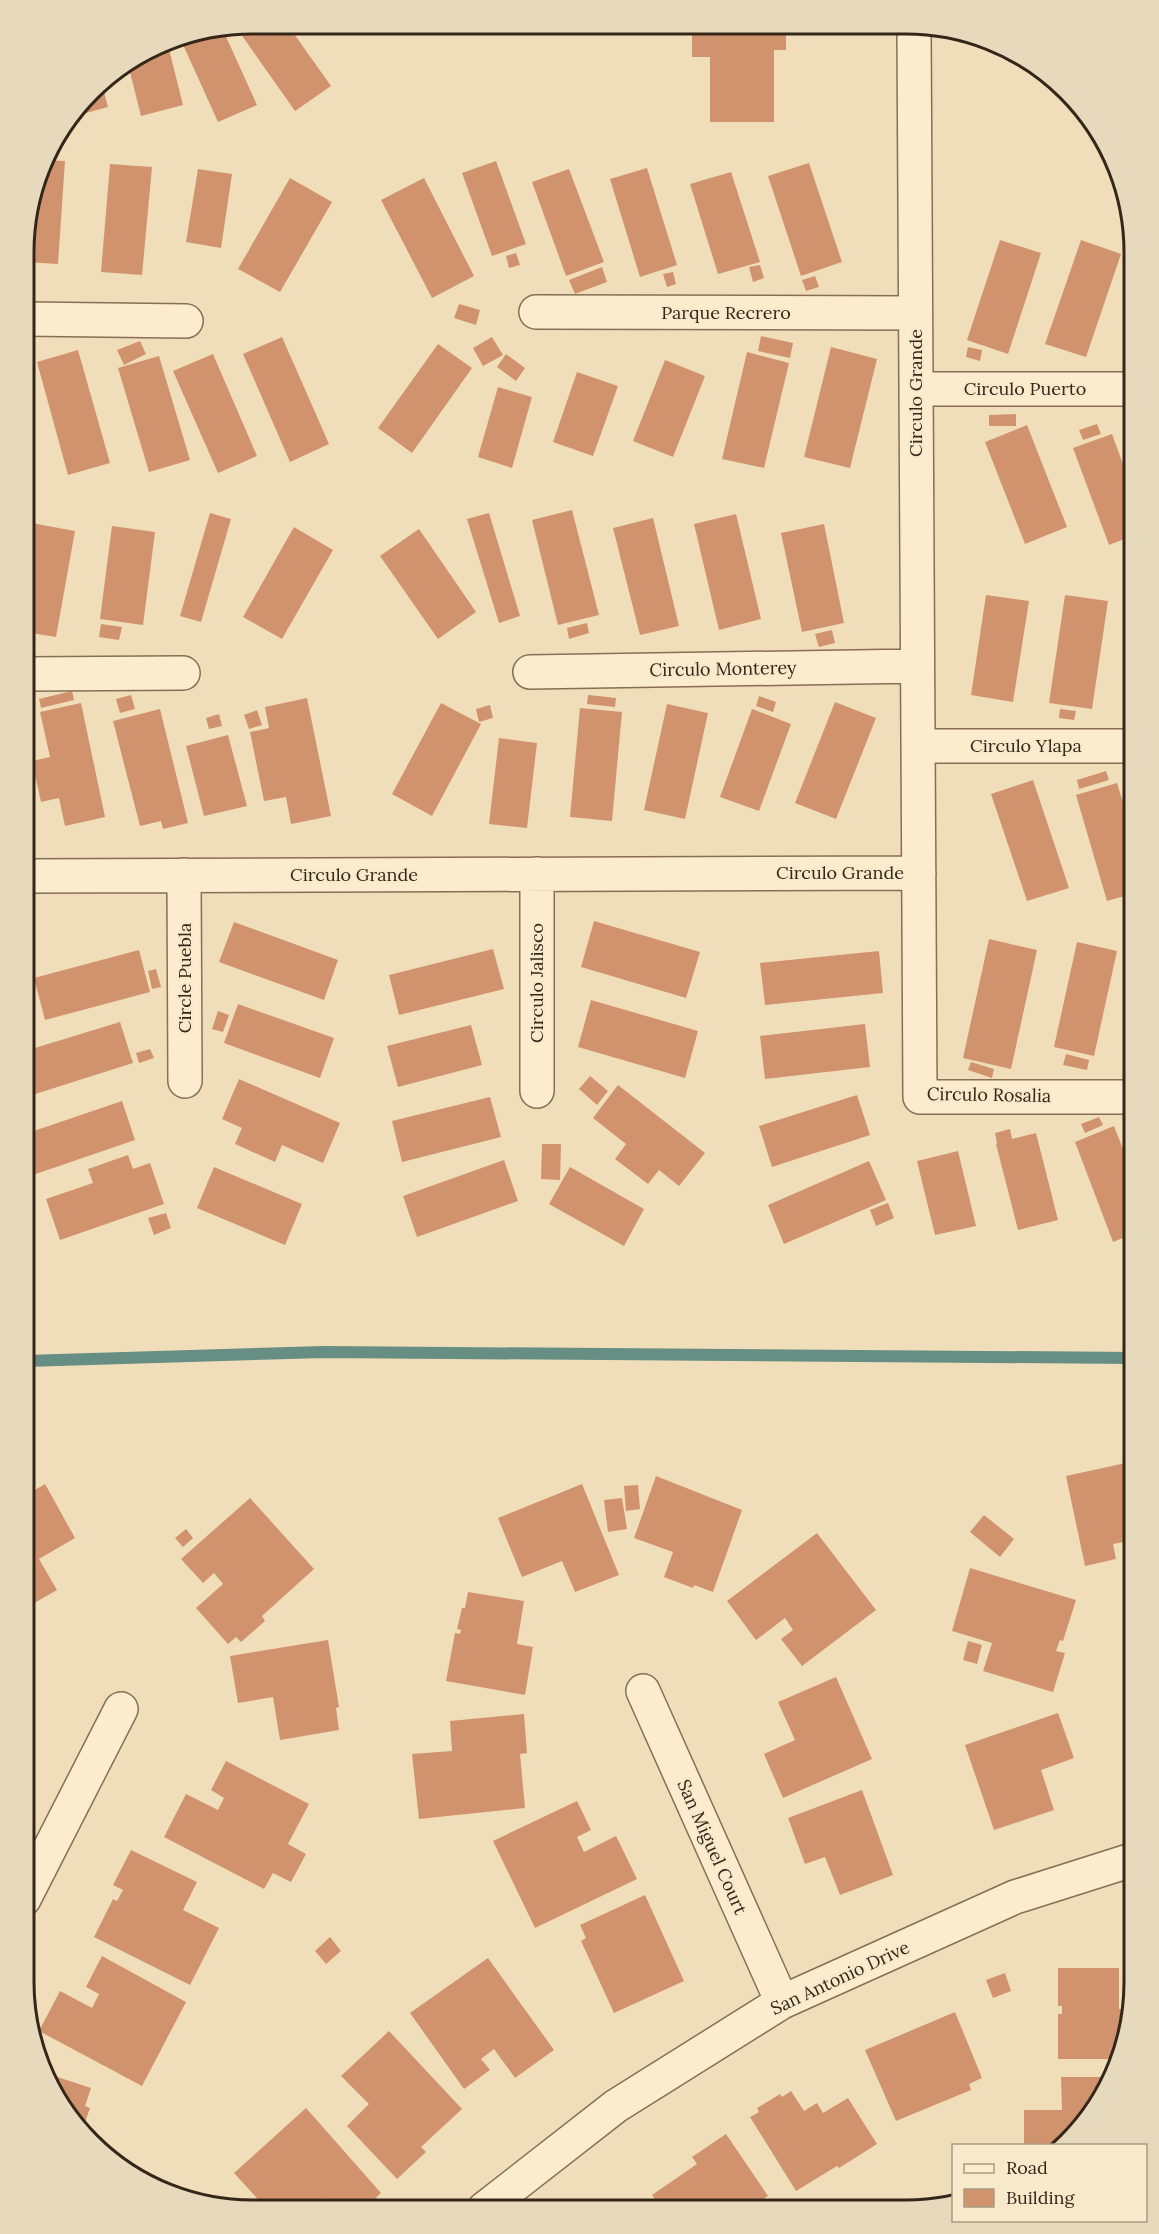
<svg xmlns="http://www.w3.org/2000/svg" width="1159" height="2234" font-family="Lora,serif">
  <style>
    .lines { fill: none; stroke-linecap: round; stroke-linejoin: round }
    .stream { stroke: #668e83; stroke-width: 12 }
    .building { fill: #d1936d }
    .minor-casing { stroke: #876e54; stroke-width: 36 }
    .minor { stroke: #fbeccd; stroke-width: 33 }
    .labels { text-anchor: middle; stroke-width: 4.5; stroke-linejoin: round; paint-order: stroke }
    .street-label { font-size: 18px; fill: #35261a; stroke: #f7e9ca }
    .rim { fill: none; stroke: #35261a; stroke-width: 3 }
  </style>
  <rect width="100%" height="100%" fill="#f0deba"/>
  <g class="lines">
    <!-- stream -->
    <path class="stream" d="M 25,1361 L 324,1352 L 1135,1358"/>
  </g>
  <!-- building -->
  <path class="building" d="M 253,24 L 287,24 L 331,86 L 295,111 L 236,27 Z
    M 692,27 L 786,27 L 786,50 L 774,50 L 774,122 L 710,122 L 710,57 L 692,57 Z
    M 223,30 L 257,105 L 218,122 L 180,38 Z
    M 167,41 L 183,105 L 141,116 L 128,64 Z
    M 101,81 L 108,107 L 75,116 L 89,97 Z
    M 45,160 L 65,161 L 58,264 L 26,262 L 26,223 Z
    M 496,161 L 526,244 L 492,256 L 462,173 Z
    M 809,163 L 842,262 L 801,276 L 768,176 Z
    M 110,164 L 152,167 L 142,275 L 101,272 Z
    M 647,168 L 677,265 L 640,277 L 610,179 Z
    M 198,169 L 232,174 L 221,248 L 186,242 Z
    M 569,169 L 604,262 L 566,276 L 532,182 Z
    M 731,172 L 760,262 L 718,274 L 690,184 Z
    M 290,178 L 332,202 L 280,292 L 238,269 Z
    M 424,178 L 474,276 L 432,298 L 381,200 Z
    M 1000,240 L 1041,253 L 1008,354 L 967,340 Z
    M 1081,240 L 1121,254 L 1086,357 L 1045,344 Z
    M 516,253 L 520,265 L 509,268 L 506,256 Z
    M 26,263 L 32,264 L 32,274 L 26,273 Z
    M 760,265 L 764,278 L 753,282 L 749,267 Z
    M 602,267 L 607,282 L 575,294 L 569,280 Z
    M 673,272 L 676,284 L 667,287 L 663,274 Z
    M 815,276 L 819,287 L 806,291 L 802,280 Z
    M 459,304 L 480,310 L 476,325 L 454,318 Z
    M 1135,331 L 1135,345 L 1130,343 Z
    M 761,336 L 793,343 L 790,358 L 758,351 Z
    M 282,337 L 329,444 L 290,462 L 243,354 Z
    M 492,337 L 503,355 L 483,366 L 473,348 Z
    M 140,341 L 146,354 L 124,365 L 117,350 Z
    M 438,344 L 472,368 L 412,453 L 378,428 Z
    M 831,347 L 877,359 L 850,468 L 804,457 Z
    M 968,347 L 982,350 L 980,361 L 966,357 Z
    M 1131,348 L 1135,350 L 1134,370 L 1125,367 Z
    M 78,350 L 110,463 L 68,475 L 37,362 Z
    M 747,352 L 789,363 L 764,468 L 722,459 Z
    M 213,354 L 257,456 L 218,473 L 173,371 Z
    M 506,354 L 525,368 L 516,381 L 497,367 Z
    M 159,356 L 190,460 L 149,472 L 118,368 Z
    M 665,360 L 705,376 L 673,457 L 633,441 Z
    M 577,372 L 618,386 L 593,456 L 553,442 Z
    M 498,387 L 532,397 L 512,468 L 478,457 Z
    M 1016,414 L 1016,426 L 989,426 L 989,415 Z
    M 1097,424 L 1101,434 L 1083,440 L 1079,430 Z
    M 1027,425 L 1067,527 L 1025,544 L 985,442 Z
    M 1112,434 L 1135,497 L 1135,535 L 1109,545 L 1073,448 Z
    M 572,510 L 599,615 L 558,625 L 532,520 Z
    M 210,513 L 231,519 L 201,622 L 180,616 Z
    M 489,513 L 520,616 L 499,623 L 467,519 Z
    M 736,514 L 761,619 L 719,630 L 694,524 Z
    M 653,518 L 679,626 L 640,635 L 613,528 Z
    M 32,523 L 75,531 L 56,637 L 25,632 L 26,563 Z
    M 824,524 L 844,623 L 802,632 L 781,533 Z
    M 112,526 L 155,532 L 143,625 L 100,619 Z
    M 294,527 L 333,550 L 282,639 L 243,617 Z
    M 419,529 L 476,612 L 438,639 L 380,556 Z
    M 986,595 L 1029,601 L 1013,702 L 971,695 Z
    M 1065,595 L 1108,601 L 1092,709 L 1049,703 Z
    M 587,623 L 589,633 L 569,639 L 567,628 Z
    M 101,624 L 122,627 L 119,640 L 99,637 Z
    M 832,630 L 835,643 L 819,647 L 815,634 Z
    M 72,691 L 74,700 L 41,708 L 39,699 Z
    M 131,695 L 135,709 L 120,713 L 116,699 Z
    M 588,695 L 616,698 L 615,707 L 587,704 Z
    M 759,696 L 776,702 L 773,712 L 756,706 Z
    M 307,698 L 331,816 L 291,824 L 286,797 L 264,801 L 250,732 L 269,728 L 265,707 Z
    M 835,702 L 876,718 L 836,819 L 795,803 Z
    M 81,703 L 105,817 L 65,826 L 59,798 L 41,802 L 32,761 L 50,757 L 40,712 Z
    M 441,703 L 481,724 L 432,816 L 392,794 Z
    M 667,704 L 708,713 L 685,819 L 644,810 Z
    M 490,705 L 493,718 L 479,722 L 476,709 Z
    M 580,708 L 622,712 L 612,821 L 570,817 Z
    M 160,709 L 188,823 L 163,829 L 161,821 L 140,826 L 113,721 Z
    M 752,709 L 791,724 L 759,811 L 720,797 Z
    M 1060,709 L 1076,711 L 1074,720 L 1059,718 Z
    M 257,710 L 262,725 L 249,729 L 244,715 Z
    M 219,714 L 222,726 L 209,729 L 206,718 Z
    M 228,735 L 247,806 L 204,816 L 186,746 Z
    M 499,738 L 537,743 L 527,828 L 489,824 Z
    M 1106,771 L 1109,780 L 1079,789 L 1077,780 Z
    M 1033,780 L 1069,888 L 1027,901 L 991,794 Z
    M 1117,783 L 1135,841 L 1135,893 L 1107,901 L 1076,795 Z
    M 594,921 L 700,952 L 686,998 L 581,967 Z
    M 234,922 L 338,960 L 324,1000 L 219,962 Z
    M 989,939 L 1037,950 L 1011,1069 L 963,1058 Z
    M 1077,942 L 1117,951 L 1094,1056 L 1054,1047 Z
    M 493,949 L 504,989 L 399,1015 L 389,975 Z
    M 139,950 L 150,992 L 45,1020 L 34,978 Z
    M 879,951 L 883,993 L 765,1005 L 760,963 Z
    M 156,969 L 161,987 L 152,989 L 148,971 Z
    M 591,1000 L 698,1031 L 685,1078 L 578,1047 Z
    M 238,1004 L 334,1038 L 320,1078 L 224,1043 Z
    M 218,1011 L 229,1015 L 223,1032 L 212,1029 Z
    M 120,1022 L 133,1063 L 29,1096 L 25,1084 L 25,1051 Z
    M 865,1024 L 870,1067 L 765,1079 L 760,1036 Z
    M 471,1025 L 482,1065 L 398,1087 L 387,1046 Z
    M 150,1049 L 154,1058 L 139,1063 L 136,1053 Z
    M 1066,1054 L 1089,1060 L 1087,1070 L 1063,1065 Z
    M 971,1062 L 994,1069 L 992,1078 L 968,1070 Z
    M 590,1076 L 608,1091 L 597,1105 L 579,1089 Z
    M 239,1079 L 340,1123 L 323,1163 L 282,1145 L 275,1162 L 235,1144 L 242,1128 L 222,1119 Z
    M 618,1085 L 705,1153 L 679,1186 L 659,1170 L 648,1184 L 615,1159 L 626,1144 L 593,1118 Z
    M 857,1095 L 870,1135 L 772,1167 L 759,1126 Z
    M 490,1097 L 501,1137 L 402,1162 L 392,1121 Z
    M 122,1101 L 135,1140 L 27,1177 L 25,1170 L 25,1134 Z
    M 1099,1117 L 1103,1125 L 1085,1133 L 1081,1124 Z
    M 1114,1126 L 1135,1180 L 1135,1233 L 1113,1242 L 1075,1142 Z
    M 1010,1129 L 1012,1139 L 1036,1133 L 1058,1220 L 1018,1230 L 996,1144 L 997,1143 L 995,1133 Z
    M 542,1144 L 561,1144 L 560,1180 L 541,1179 Z
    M 958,1151 L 976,1226 L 935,1235 L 917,1161 Z
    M 128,1155 L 133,1169 L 150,1163 L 164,1204 L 60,1240 L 46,1199 L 93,1183 L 88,1169 Z
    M 504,1160 L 518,1201 L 417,1237 L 403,1196 Z
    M 869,1161 L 886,1200 L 784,1244 L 768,1205 Z
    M 214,1167 L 302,1204 L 285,1245 L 197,1208 Z
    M 570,1167 L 644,1209 L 624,1246 L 549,1204 Z
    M 888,1203 L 894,1218 L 876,1226 L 870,1210 Z
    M 166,1213 L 171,1228 L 154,1235 L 148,1218 Z
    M 1135,1461 L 1135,1567 L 1128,1541 L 1113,1544 L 1116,1559 L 1085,1566 L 1066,1476 Z
    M 656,1476 L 742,1510 L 713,1592 L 694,1585 L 693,1588 L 664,1577 L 673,1552 L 634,1538 Z
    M 45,1484 L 75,1538 L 39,1559 L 57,1590 L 24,1609 L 25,1496 Z
    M 582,1484 L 619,1575 L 575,1592 L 562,1561 L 522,1577 L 498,1518 Z
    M 638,1485 L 640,1509 L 626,1511 L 624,1486 Z
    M 250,1498 L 314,1569 L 262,1616 L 265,1621 L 241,1642 L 236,1637 L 228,1644 L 196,1608 L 223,1584 L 214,1573 L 203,1583 L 181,1559 Z
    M 622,1498 L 627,1529 L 608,1532 L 604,1500 Z
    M 984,1515 L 1014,1539 L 1000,1557 L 970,1532 Z
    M 186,1529 L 193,1538 L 183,1547 L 175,1538 Z
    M 817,1533 L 876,1610 L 802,1666 L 781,1639 L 793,1630 L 785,1618 L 756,1640 L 727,1601 Z
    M 970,1568 L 1076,1600 L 1063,1641 L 1060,1640 L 1056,1651 L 1065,1653 L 1053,1692 L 983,1671 L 992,1643 L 952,1631 Z
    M 468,1592 L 524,1601 L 517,1644 L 533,1647 L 525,1695 L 446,1681 L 455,1633 L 460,1634 L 461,1630 L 457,1629 L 462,1608 L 465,1608 Z
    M 328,1640 L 339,1707 L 336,1708 L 339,1730 L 280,1740 L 273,1697 L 238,1703 L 230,1656 Z
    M 968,1641 L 982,1645 L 977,1664 L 963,1660 Z
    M 836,1677 L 872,1759 L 783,1798 L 764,1754 L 795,1740 L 778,1702 Z
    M 1058,1713 L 1074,1758 L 1041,1770 L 1054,1810 L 994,1830 L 965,1745 Z
    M 524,1714 L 527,1753 L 520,1754 L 525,1808 L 419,1819 L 412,1754 L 452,1751 L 450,1721 Z
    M 226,1761 L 309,1804 L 288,1844 L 306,1854 L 291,1882 L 273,1873 L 264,1889 L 164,1837 L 186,1794 L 218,1810 L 224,1798 L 211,1790 Z
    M 862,1790 L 893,1875 L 840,1895 L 825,1857 L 805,1864 L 788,1818 Z
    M 577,1801 L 591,1830 L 577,1837 L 584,1852 L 616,1836 L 637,1879 L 535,1928 L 493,1841 Z
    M 131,1850 L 197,1882 L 183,1910 L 219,1928 L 190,1985 L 94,1937 L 113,1899 L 117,1901 L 123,1890 L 113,1885 Z
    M 645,1895 L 684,1981 L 614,2013 L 581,1941 L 586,1938 L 580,1925 Z
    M 330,1937 L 341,1951 L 326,1964 L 315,1951 Z
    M 102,1956 L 186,2002 L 142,2086 L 39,2031 L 60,1991 L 92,2008 L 99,1994 L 86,1987 Z
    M 488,1958 L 554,2050 L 515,2078 L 494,2049 L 481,2059 L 490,2070 L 464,2089 L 410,2013 Z
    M 1058,1968 L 1119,1968 L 1119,2009 L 1132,2009 L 1120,2059 L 1058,2059 L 1058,2014 L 1062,2014 L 1062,2006 L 1058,2006 Z
    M 1005,1973 L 1011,1991 L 993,1998 L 986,1980 Z
    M 955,2012 L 982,2078 L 969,2084 L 971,2090 L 896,2121 L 865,2050 Z
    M 389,2031 L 462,2109 L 421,2147 L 426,2152 L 397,2179 L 347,2126 L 369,2104 L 341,2076 Z
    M 45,2073 L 91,2088 L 85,2106 L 90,2108 L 82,2131 L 62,2108 Z
    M 1061,2077 L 1113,2077 L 1088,2121 L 1061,2146 L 1024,2146 L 1024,2110 L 1062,2110 Z
    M 791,2091 L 804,2111 L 817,2103 L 823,2113 L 848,2098 L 877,2144 L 839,2168 L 837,2166 L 796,2191 L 750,2117 L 759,2112 L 757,2108 L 780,2094 L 782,2097 Z
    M 306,2108 L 381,2193 L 365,2208 L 331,2208 L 322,2198 L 310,2208 L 266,2208 L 234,2173 Z
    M 726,2134 L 768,2196 L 746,2210 L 662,2209 L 652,2195 L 697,2164 L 692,2157 Z"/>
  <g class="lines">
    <!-- minor casing -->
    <g class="minor-casing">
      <path id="minor" d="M 914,28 L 920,1097 L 1135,1097
        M 536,312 L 915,313
        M 26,319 L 186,321
        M 916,389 L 1135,389
        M 530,672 L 917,666
        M 25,674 L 183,673
        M 918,746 L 1135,746
        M 537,874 L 537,1091
        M 184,875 L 185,1081
        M 25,876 L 919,873
        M 643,1691 L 782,2002
        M 24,1899 L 121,1709
        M 484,2209 L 616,2106 L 782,2002 L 1015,1897 L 1135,1859"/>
    </g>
    <!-- minor -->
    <use href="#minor" class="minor"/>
  </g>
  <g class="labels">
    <!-- street labels -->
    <g class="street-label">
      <text x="726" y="319">Parque Recrero</text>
      <text x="1025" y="395">Circulo Puerto</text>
      <text transform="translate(916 393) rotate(-90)" y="6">Circulo Grande</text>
      <text transform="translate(723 669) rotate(-1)" y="6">Circulo Monterey</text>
      <text x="1026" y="752">Circulo Ylapa</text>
      <text x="840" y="879">Circulo Grande</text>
      <text x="354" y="881">Circulo Grande</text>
      <text transform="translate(185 978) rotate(-90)" y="6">Circle Puebla</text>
      <text transform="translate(537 983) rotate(-90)" y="6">Circulo Jalisco</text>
      <text transform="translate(989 1095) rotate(1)" y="6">Circulo Rosalia</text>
      <text transform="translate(712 1847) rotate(66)" y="6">San Miguel Court</text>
      <text transform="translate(840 1978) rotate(-25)" y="6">San Antonio Drive</text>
    </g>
  </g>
  <!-- crop -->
  <path d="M0 0H1159V2234H0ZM252 34H906A218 218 0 0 1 1124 252V1982A218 218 0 0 1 906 2200H252A218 218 0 0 1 34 1982V252A218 218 0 0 1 252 34Z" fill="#e7d9bc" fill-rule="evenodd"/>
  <path class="rim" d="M252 34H906A218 218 0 0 1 1124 252V1982A218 218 0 0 1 906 2200H252A218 218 0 0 1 34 1982V252A218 218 0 0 1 252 34Z"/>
  <!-- legend -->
  <rect x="952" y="2144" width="195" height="78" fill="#f7e9ca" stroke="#a99b84" stroke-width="1.5"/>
  <rect x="964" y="2164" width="30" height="9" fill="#fbeccd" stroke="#a99b84" stroke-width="1.5"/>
  <text x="1006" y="2174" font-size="18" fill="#35261a">Road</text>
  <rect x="964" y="2189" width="30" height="18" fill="#d1936d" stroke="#a99b84" stroke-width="1.5"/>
  <text x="1006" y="2204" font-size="18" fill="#35261a">Building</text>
</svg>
